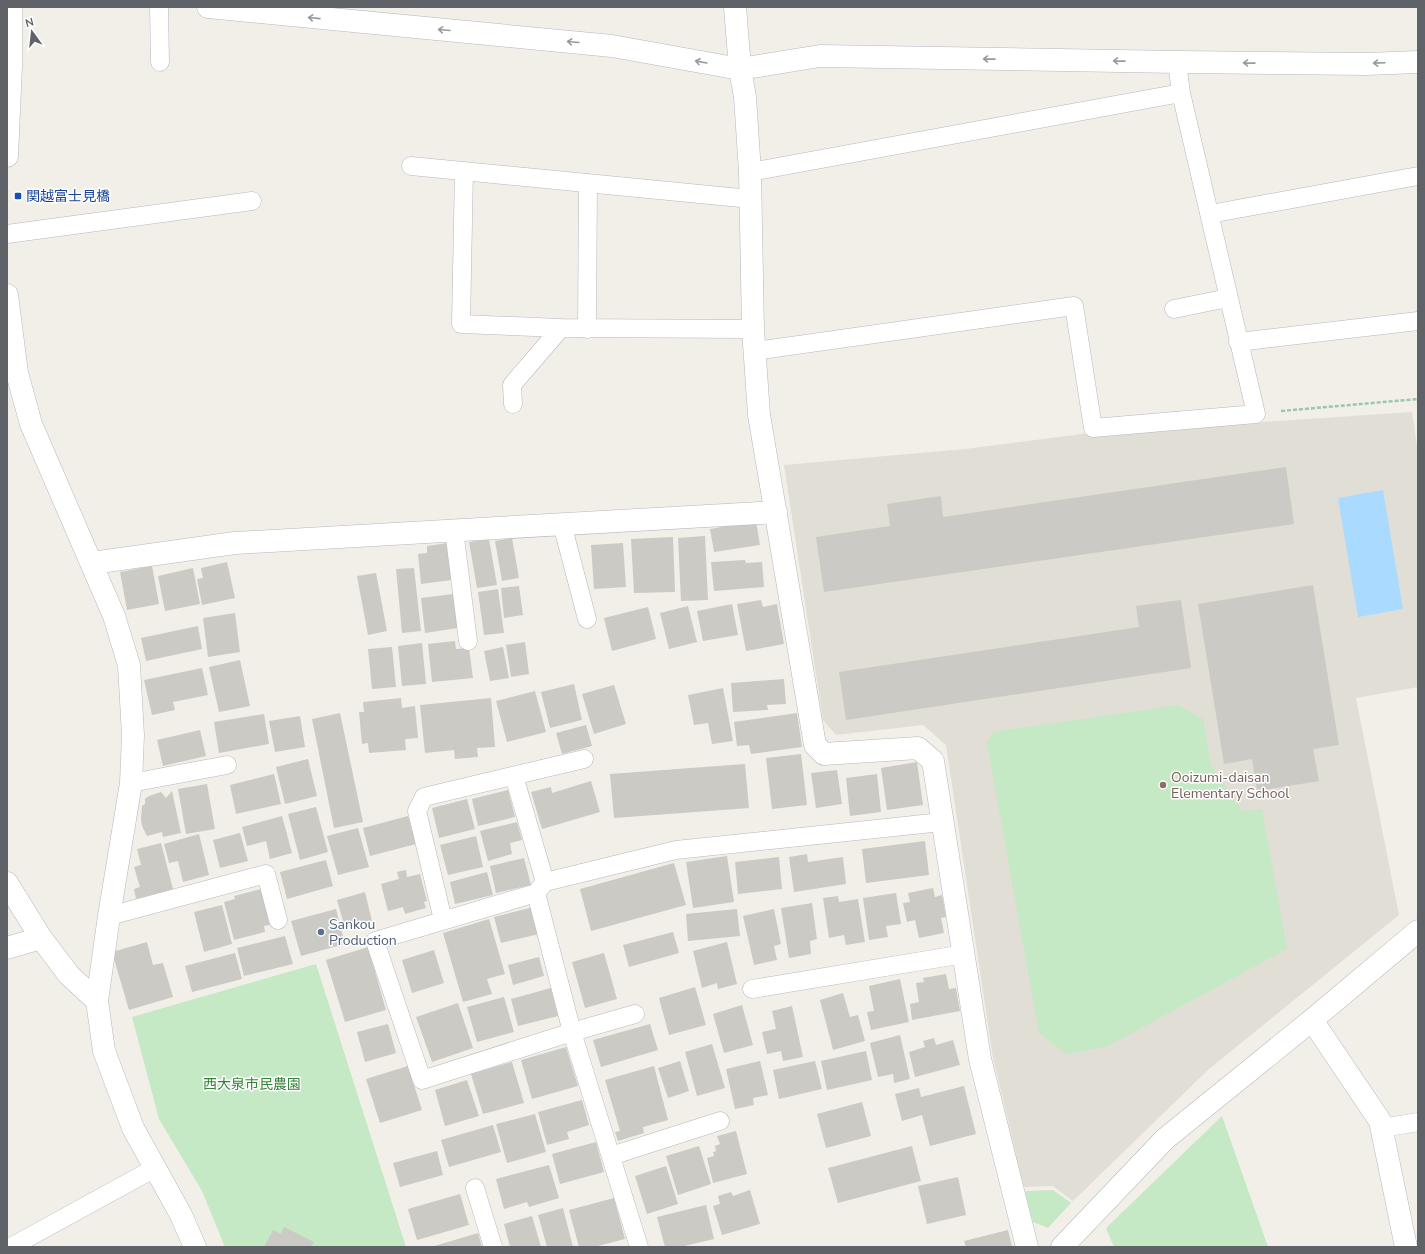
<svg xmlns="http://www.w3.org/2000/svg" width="1425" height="1254" font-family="'Nunito Sans','Noto Sans JP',sans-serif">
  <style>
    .education { fill: #e1ded6 }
    .green { fill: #c5e8c5 }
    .water { fill: #aadaff }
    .building { fill: #cccac5 }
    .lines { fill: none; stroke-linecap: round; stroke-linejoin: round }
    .service-casing { stroke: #b5b8bc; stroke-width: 19 }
    .minor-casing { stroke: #b5b8bc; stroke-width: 23 }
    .tertiary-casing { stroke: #b5b8bc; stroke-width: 23 }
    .path { stroke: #9cc7a9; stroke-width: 2.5; stroke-dasharray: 4 2; stroke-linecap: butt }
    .service { stroke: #fff; stroke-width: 18 }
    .minor { stroke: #fff; stroke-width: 22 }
    .tertiary { stroke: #fff; stroke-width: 22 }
    .oneway { stroke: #979a9d }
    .transit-dot { fill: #1a4fb4; stroke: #fff; stroke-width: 1.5 }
    .education-dot { fill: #8d6e63; stroke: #fff; stroke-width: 1.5 }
    .service-dot { fill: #5c6f8a; stroke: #fff; stroke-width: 1.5 }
    .labels { text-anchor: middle; stroke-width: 3; stroke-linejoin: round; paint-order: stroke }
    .transit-label { font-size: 14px; fill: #164399; stroke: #fff; text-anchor: start }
    .education-label { font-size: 14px; fill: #785e54; stroke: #fff; text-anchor: start }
    .service-label { font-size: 14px; fill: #4e5e75; stroke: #fff; text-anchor: start }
    .park-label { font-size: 14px; fill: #348238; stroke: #fff }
  </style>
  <rect width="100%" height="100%" fill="#f1efe8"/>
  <!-- education -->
  <path class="education" d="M 1412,412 L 1418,452 L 1418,687 L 1356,698 L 1399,915 L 1209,1069 L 1073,1201 L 1053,1186 L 1024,1187 L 993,1058 L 946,745 L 923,725 L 836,735 L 823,720 L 784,465 L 965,449 L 1082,434 Z"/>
  <!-- green -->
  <path class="green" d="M 1178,705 L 1203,719 L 1211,765 L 1242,811 L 1262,809 L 1287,949 L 1106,1047 L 1067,1054 L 1039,1033 L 987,743 L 993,732 Z
    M 316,964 L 406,1247 L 225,1247 L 202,1191 L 159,1119 L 132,1017 Z
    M 1222,1116 L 1268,1247 L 1114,1247 L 1106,1228 Z
    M 1053,1190 L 1071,1203 L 1048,1228 L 1033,1222 L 1025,1191 Z"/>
  <!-- water -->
  <path class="water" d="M 1383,490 L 1403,609 L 1358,617 L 1338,498 Z"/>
  <!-- building -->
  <path class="building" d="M 1286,467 L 1294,524 L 824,592 L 816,537 L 890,526 L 887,504 L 941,496 L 943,517 Z
    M 756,521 L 760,545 L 714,552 L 710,529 Z
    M 705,536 L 708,600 L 681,601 L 678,538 Z
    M 673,537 L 675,592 L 634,593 L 631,539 Z
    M 512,538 L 519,578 L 502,581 L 495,541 Z
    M 489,539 L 497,585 L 477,588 L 469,542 Z
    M 448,543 L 452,580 L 421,584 L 418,554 L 427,553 L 427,546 Z
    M 623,543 L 626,587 L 594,589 L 591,545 Z
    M 745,560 L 746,563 L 762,562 L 764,587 L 714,591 L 711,562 Z
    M 227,562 L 235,598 L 202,605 L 197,579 L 203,578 L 201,568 Z
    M 152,566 L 159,604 L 127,610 L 120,572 Z
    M 193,568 L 200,604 L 165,611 L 158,576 Z
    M 414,568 L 421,631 L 402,633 L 396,569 Z
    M 376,573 L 387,631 L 368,635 L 357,576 Z
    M 1313,585 L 1339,745 L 1313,749 L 1319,781 L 1257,791 L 1252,759 L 1224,764 L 1198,604 Z
    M 519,586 L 523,615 L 504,618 L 501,588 Z
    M 498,589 L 504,633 L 484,635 L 478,592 Z
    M 453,594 L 458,628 L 425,633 L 421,598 Z
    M 761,600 L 763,607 L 777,604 L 784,644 L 746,651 L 737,604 Z
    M 1181,600 L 1191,668 L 846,720 L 839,672 L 1139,627 L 1136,606 Z
    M 732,604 L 738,635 L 703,641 L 697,611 Z
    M 688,606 L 697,642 L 669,649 L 660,613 Z
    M 648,607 L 656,639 L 612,651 L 604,618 Z
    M 235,613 L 240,652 L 208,657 L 203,618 Z
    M 198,626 L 202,649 L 146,661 L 141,638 Z
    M 455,641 L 456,649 L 469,648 L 473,678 L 432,682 L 428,644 Z
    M 525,642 L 529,674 L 511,677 L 506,645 Z
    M 422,643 L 426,684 L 402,686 L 398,646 Z
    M 392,647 L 396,687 L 372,689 L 368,649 Z
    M 503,647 L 509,678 L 490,681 L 484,651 Z
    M 240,660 L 250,706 L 219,712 L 209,667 Z
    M 202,668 L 208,695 L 173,702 L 175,710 L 152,715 L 144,680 Z
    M 784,679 L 786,704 L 767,705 L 768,710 L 733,712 L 731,683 Z
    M 574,684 L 582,720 L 550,728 L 541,692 Z
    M 614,685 L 626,724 L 594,734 L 582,694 Z
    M 723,688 L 733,741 L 712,744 L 708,723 L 694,725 L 688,695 Z
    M 535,691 L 546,732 L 507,742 L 496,701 Z
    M 401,698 L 402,708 L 415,706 L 418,738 L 405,739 L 406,750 L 369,753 L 368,743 L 362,744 L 359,712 L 364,712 L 363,702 Z
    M 491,698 L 495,747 L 477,748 L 478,757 L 455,759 L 454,750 L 425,753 L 420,705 Z
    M 340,713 L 363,822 L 334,828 L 312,719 Z
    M 797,713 L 802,747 L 751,754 L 749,745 L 737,746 L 734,722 Z
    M 264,714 L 269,744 L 219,753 L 214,722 Z
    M 300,716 L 305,747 L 275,752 L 269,721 Z
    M 586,725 L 592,746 L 562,754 L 556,733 Z
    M 200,730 L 206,756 L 163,766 L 157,740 Z
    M 801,754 L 807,805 L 772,809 L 766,758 Z
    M 308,759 L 317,796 L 285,804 L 276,767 Z
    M 917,762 L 923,805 L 887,810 L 881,768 Z
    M 745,764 L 749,808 L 614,818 L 610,774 Z
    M 837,770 L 842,804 L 816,808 L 811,773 Z
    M 274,774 L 281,804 L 236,814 L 230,785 Z
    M 877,774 L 881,812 L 850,816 L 846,778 Z
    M 591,781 L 600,812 L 542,829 L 531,792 L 551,787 L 552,793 Z
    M 207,784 L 215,829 L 186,834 L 178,789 Z
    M 508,790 L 515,817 L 478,826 L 472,799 Z
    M 172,791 L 181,833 L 163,837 L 162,832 L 147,836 L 142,826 L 141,818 L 142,806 L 145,804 L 145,799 L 149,796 L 161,792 L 166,798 Z
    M 467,799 L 475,829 L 439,838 L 432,808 Z
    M 316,807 L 328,852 L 300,860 L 288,814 Z
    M 282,816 L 292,853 L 270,859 L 266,841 L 247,846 L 242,827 Z
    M 408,816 L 416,844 L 370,856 L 363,828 Z
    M 517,822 L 522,840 L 510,843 L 512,854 L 488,861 L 480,831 Z
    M 358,828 L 369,867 L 338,875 L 327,836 Z
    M 240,833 L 248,861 L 220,868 L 213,840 Z
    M 199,834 L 209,875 L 183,882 L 178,861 L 169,863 L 164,844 Z
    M 476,836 L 483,867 L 448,875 L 440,845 Z
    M 925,841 L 929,875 L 866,883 L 862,849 Z
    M 161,843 L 173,889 L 136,899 L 134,889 L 140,887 L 134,867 L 141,865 L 137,849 Z
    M 807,854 L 808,862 L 843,857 L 846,884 L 794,892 L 789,857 Z
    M 727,856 L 734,902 L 693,908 L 686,862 Z
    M 779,857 L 782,889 L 738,894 L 735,862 Z
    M 524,858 L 531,885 L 496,893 L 490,866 Z
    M 326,860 L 333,886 L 287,899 L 280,872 Z
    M 674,863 L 686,905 L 591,931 L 580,889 Z
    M 406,870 L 407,877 L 420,874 L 427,901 L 424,902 L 426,908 L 405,914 L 403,907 L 388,911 L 381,884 L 399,879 L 397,872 Z
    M 487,872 L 493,895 L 455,904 L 450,882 Z
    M 265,888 L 274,924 L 264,926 L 265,932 L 234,940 L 224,902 L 235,899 L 234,896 Z
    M 933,888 L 935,897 L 942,895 L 946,917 L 941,918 L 944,933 L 919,938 L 915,920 L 907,922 L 903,903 L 910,902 L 908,893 Z
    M 365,892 L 372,921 L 345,928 L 337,900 Z
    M 896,893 L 901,924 L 886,926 L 888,937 L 869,940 L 863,898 Z
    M 838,896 L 839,902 L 858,899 L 865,942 L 846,945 L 844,935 L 829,938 L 823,898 Z
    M 812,903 L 817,939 L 810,941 L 811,954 L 789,958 L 781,908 Z
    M 222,905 L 232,944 L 204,952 L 194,912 Z
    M 533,907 L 539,934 L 501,943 L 494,917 Z
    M 336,909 L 345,944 L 301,956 L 291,921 Z
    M 737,909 L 740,936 L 688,941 L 686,914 Z
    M 774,909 L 781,944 L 774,946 L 777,960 L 754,965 L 743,916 Z
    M 489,919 L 505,974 L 487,979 L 492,994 L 463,1002 L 443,933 Z
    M 673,932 L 679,953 L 629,967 L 623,945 Z
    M 285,936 L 293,964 L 244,976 L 237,948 Z
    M 147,942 L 153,965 L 163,963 L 173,997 L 129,1010 L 112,952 Z
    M 727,942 L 737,984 L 718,989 L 717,983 L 702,988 L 693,951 Z
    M 368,947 L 386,1010 L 345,1022 L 326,960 Z
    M 434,950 L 444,983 L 412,993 L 402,960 Z
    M 235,953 L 242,979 L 192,992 L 185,966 Z
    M 604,953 L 617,999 L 585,1008 L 572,962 Z
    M 539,957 L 544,976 L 513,985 L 508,965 Z
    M 946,974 L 949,989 L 956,988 L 960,1011 L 912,1020 L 910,1004 L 919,1002 L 916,983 L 924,982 L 923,978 Z
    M 900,979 L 909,1022 L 871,1030 L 867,1012 L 874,1011 L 869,986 Z
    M 695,987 L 706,1025 L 669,1035 L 659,998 Z
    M 551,988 L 558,1016 L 518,1026 L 511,999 Z
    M 843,993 L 850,1017 L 858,1015 L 865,1041 L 833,1050 L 820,1000 Z
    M 504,997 L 514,1032 L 477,1042 L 467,1007 Z
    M 458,1003 L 473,1048 L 432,1062 L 416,1017 Z
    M 742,1005 L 753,1045 L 724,1053 L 713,1014 Z
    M 792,1006 L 803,1057 L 783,1061 L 781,1051 L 767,1054 L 762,1032 L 776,1029 L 772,1011 Z
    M 388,1024 L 396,1053 L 365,1062 L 357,1032 Z
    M 650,1024 L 658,1050 L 601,1067 L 593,1040 Z
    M 900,1035 L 910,1079 L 894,1083 L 893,1074 L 878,1077 L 870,1043 Z
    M 934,1038 L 936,1045 L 953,1040 L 960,1065 L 915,1077 L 909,1052 L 925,1047 L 923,1041 Z
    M 712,1044 L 725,1088 L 697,1096 L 685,1052 Z
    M 566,1047 L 578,1086 L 532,1099 L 521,1060 Z
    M 866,1051 L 872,1080 L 827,1090 L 821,1061 Z
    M 680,1061 L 689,1091 L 668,1098 L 658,1068 Z
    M 760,1061 L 768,1095 L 753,1098 L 754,1105 L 735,1109 L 726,1069 Z
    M 815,1061 L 822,1089 L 779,1099 L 773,1070 Z
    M 512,1062 L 524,1103 L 483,1114 L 471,1074 Z
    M 408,1066 L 422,1110 L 380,1123 L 366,1079 Z
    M 654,1066 L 668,1120 L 643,1127 L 644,1133 L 618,1141 L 615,1132 L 620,1131 L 605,1080 Z
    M 467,1080 L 479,1116 L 445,1126 L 435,1090 Z
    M 964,1086 L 976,1134 L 930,1146 L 922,1115 L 902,1121 L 895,1094 L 919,1088 L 921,1097 Z
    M 582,1100 L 589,1125 L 567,1132 L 569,1139 L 547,1145 L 538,1112 Z
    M 862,1102 L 871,1136 L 826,1148 L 817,1114 Z
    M 535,1114 L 546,1152 L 507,1163 L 496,1124 Z
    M 493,1125 L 501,1152 L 449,1167 L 441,1140 Z
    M 736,1131 L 747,1174 L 713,1183 L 707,1158 L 714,1156 L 713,1152 L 716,1151 L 715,1146 L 720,1144 L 717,1136 Z
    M 596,1142 L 604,1172 L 560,1184 L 552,1154 Z
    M 699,1146 L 711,1184 L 678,1195 L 666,1156 Z
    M 912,1146 L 921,1181 L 838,1203 L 828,1168 Z
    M 437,1151 L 443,1175 L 400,1187 L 393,1163 Z
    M 549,1165 L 559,1198 L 529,1207 L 527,1202 L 504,1209 L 496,1179 Z
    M 666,1166 L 678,1204 L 647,1214 L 635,1176 Z
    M 958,1177 L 966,1215 L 927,1224 L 918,1186 Z
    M 750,1190 L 760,1224 L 722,1235 L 713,1206 L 720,1204 L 718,1196 L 731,1192 L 733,1196 Z
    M 460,1194 L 469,1225 L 417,1240 L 408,1209 Z
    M 614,1198 L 625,1239 L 594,1247 L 579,1247 L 569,1210 Z
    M 706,1205 L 714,1239 L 680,1247 L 665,1247 L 657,1217 Z
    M 563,1208 L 573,1247 L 547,1247 L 538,1215 Z
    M 532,1216 L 541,1247 L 510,1247 L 504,1224 Z
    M 284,1227 L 314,1242 L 311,1247 L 264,1247 L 273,1230 L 281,1234 Z
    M 1008,1230 L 1012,1247 L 966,1247 L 964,1241 Z
    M 478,1233 L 482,1247 L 431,1247 Z"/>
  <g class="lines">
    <!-- service casing -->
    <g class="service-casing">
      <path id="service" d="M 159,7 L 160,62
        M 411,166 L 751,199
        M 464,171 L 461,324 L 561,328 L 753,329
        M 750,172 L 1181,93
        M 1210,214 L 1418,176
        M 7,234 L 252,201
        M 1174,309 L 1228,298
        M 587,329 L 588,183
        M 1238,342 L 1418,321
        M 755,351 L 1074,306 L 1093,428 L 1256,414 L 1181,93 L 1177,62
        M 513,404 L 512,385 L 561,328
        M 562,524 L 587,619
        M 454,530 L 468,641
        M 514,776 L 545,882
        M 131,783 L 227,765
        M 536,893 L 375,941 L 422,1080 L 572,1032 L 635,1014
        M 109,916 L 266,874 L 278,920
        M 443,920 L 417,811 L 424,797 L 584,759
        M 752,989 L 964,954
        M 1382,1128 L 1418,1122
        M 611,1156 L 720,1121
        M 475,1188 L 493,1247
        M 11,1247 L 155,1168
        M 639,1247 L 572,1032 L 536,893 L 545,882 L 676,850 L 942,822"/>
    </g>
    <!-- minor casing -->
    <g class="minor-casing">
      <path id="minor" d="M 208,7 L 612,46 L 740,69 L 820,56 L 1177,62 L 1366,64 L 1418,62
        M 735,7 L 740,69 L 745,97 L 750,172 L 753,329 L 759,415 L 815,745 L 824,754 L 918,748 L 933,761 L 980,1059 L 1027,1247
        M 7,156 L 11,66 L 11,7
        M 7,295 L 17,373 L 31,424 L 114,616 L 129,665 L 133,735 L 131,783 L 109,916 L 97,1001 L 104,1051 L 133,1128 L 181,1215 L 195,1247
        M 92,563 L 235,543 L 776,512
        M 7,883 L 41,938 L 69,975 L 97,1001
        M 7,948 L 41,938
        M 1312,1020 L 1380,1121 L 1406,1247"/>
    </g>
    <!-- tertiary casing -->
    <g class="tertiary-casing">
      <path id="tertiary" d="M 1062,1247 L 1165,1139 L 1312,1020 L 1418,931"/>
    </g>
    <!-- path -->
    <path class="path" d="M 1281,411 L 1418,399"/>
    <!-- service -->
    <use href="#service" class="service"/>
    <!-- minor -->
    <use href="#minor" class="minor"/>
    <!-- tertiary -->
    <use href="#tertiary" class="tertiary"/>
  </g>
  <!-- one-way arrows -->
  <defs><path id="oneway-shaft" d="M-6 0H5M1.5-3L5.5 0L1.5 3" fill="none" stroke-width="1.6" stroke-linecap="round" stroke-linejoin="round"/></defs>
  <g class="oneway">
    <use href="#oneway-shaft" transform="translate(314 18) rotate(-174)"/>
    <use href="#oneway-shaft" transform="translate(444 30) rotate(-175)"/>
    <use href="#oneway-shaft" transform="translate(573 42) rotate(-175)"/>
    <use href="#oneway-shaft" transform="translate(989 59) rotate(-179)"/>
    <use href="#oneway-shaft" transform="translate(1119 61) rotate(-179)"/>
    <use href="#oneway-shaft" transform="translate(701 62) rotate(-170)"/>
    <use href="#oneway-shaft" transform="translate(1249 63) rotate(-179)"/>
    <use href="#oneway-shaft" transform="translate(1379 63) rotate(178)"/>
  </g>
  <!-- markers -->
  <rect class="transit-dot" x="14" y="192" width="8" height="8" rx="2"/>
  <circle class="education-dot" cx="1163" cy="785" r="4"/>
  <circle class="service-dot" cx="321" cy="932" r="4"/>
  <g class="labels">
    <!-- transit labels -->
    <g class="transit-label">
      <text x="26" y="201">関越富士見橋</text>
    </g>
    <!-- education labels -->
    <g class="education-label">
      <text x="1171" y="782">Ooizumi-daisan<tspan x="1171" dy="16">Elementary School</tspan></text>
    </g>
    <!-- service labels -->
    <g class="service-label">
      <text x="329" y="929">Sankou<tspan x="329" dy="16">Production</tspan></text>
    </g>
    <!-- park labels -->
    <g class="park-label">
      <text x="252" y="1089">西大泉市民農園</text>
    </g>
  </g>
  <!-- border -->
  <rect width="1425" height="1254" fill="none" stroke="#5f6368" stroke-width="16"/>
  <!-- north arrow -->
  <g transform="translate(32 32) rotate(345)" stroke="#ffffff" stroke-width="3" paint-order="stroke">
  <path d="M0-3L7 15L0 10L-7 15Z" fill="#5f6368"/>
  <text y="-6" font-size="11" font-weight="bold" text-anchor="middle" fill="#5f6368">N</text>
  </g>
</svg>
